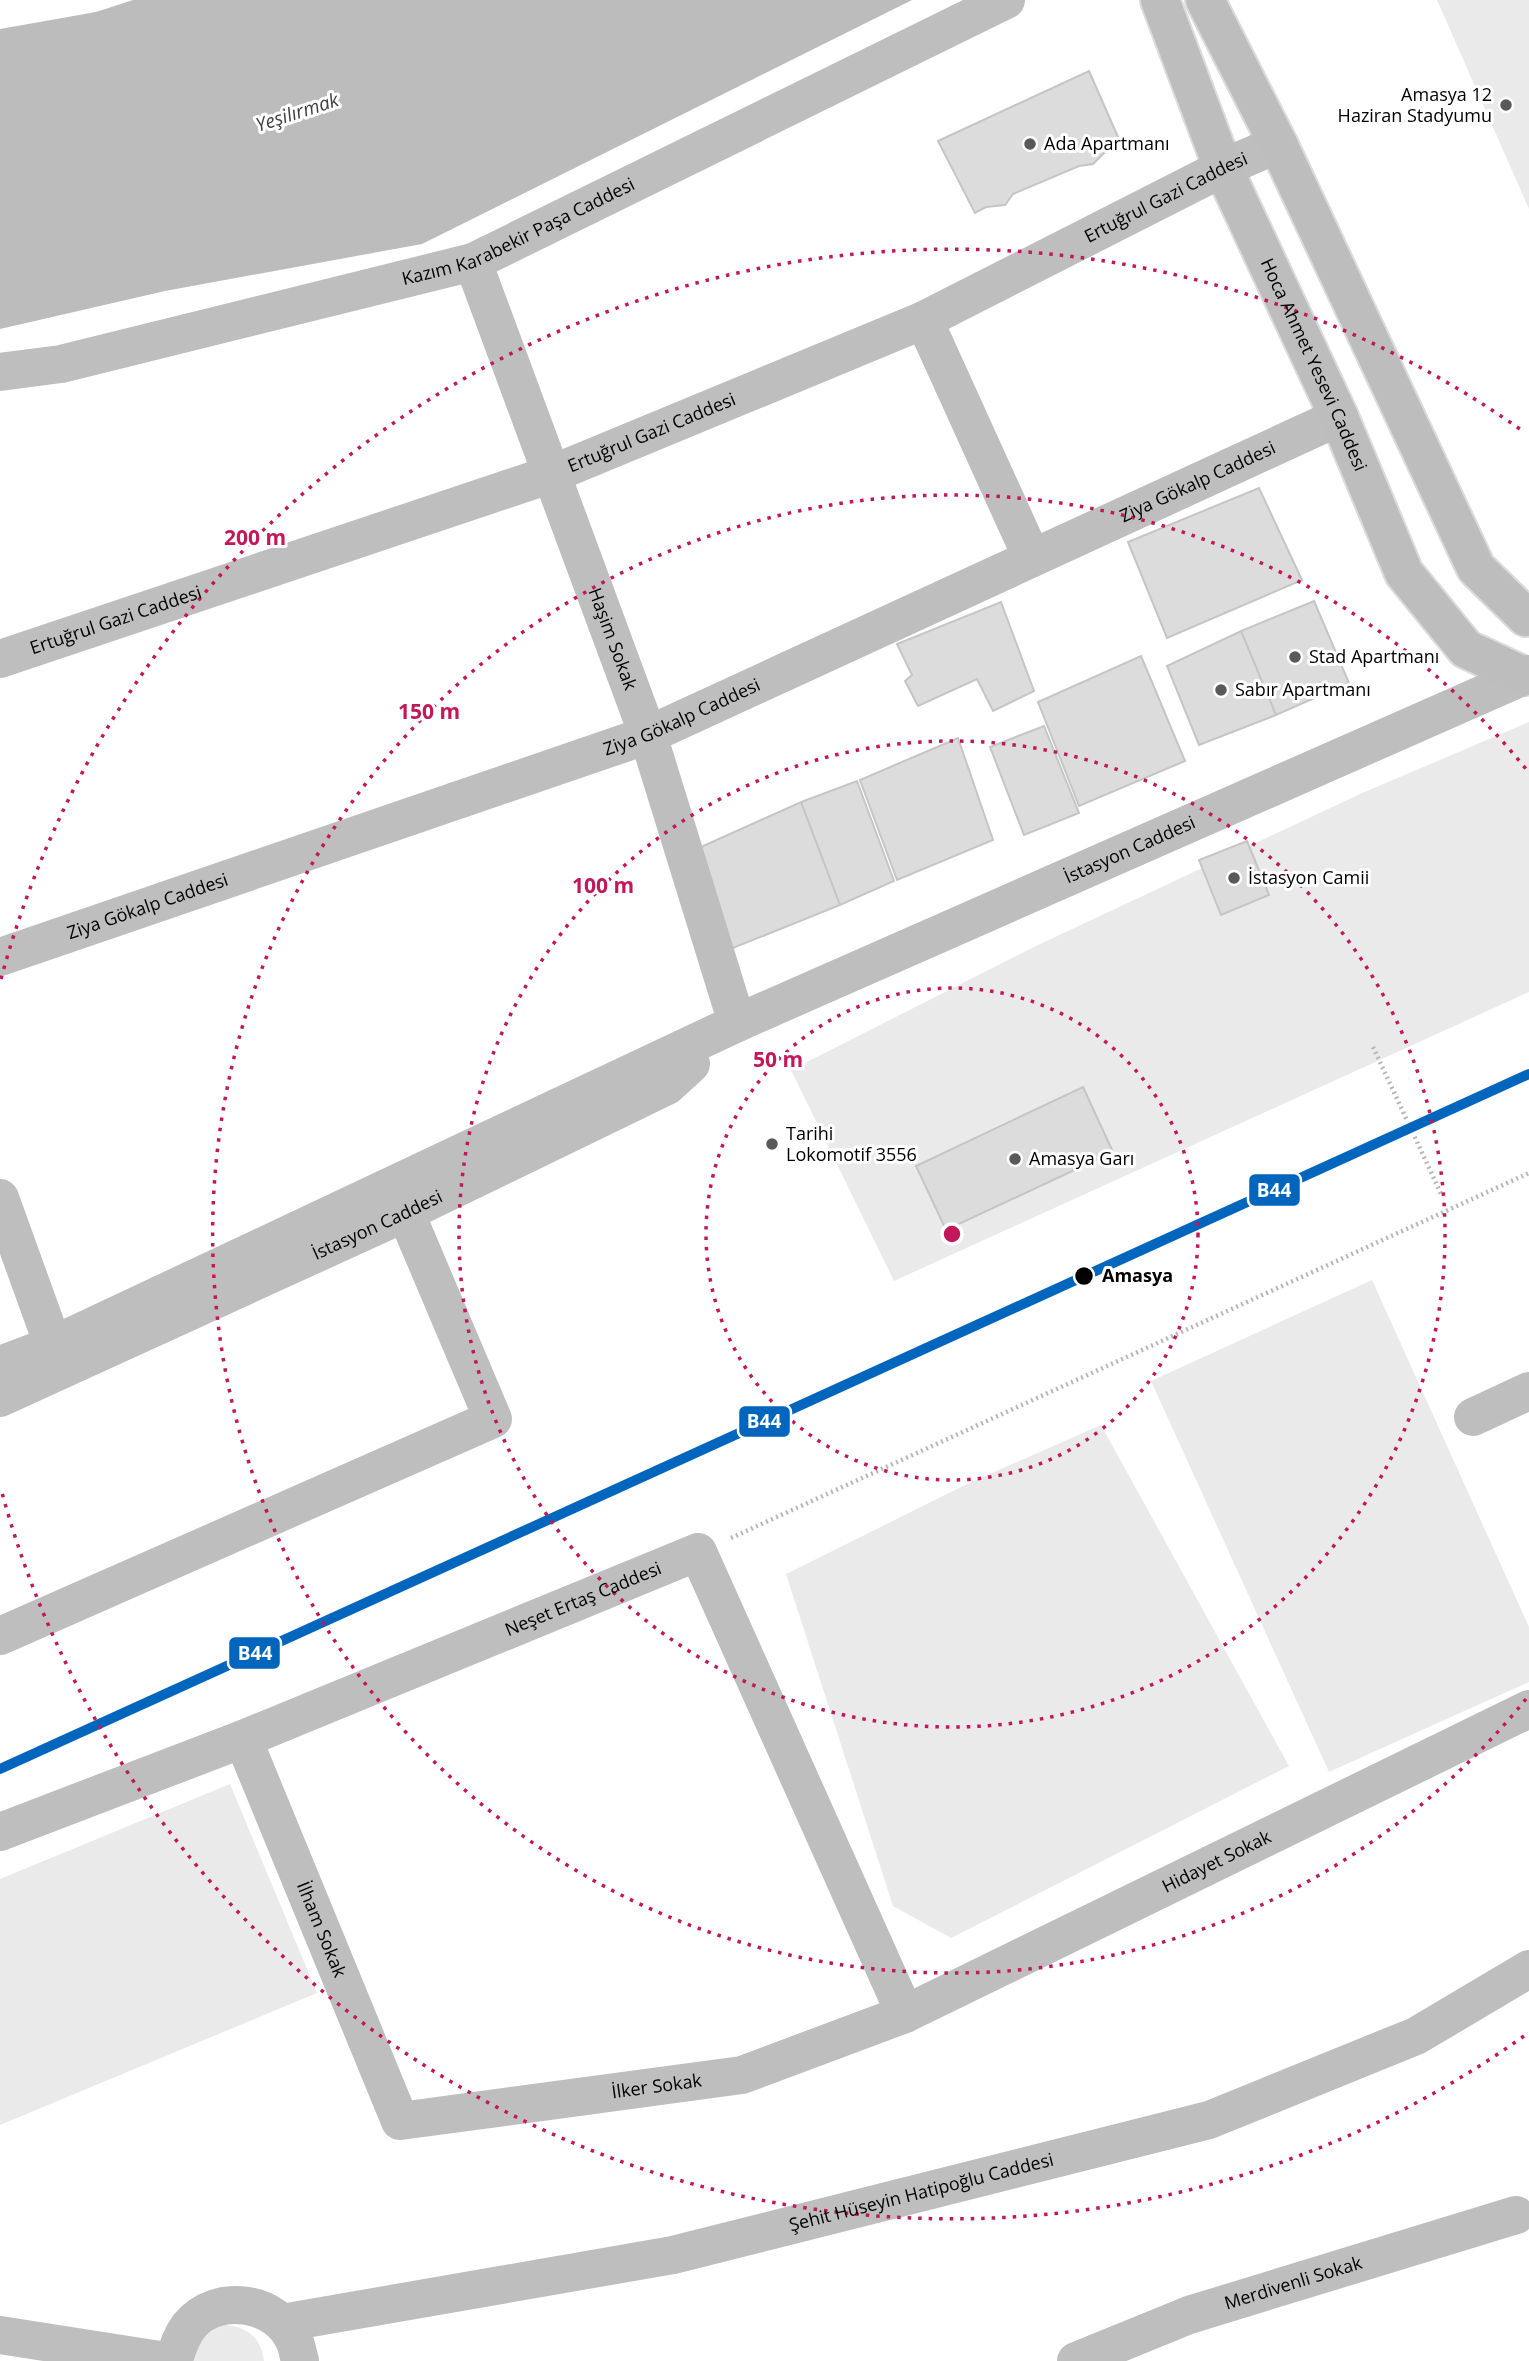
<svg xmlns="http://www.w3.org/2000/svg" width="1529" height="2361" font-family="'Open Sans',sans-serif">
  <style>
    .green { fill: #eaeaea }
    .water { fill: #bcbcbc }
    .building { fill: #dcdcdc; stroke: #c5c5c5; stroke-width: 2 }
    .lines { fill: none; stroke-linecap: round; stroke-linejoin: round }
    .major-casing { stroke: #dbdbdb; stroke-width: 42 }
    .path { stroke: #b8b8b8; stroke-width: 4.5; stroke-dasharray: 2 3.5; stroke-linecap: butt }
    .minor { stroke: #bebebe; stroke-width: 38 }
    .major { stroke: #bdbdbd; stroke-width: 38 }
    .rail-1-casing { stroke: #fff; stroke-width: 16 }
    .rail-1 { stroke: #0065bd; stroke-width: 10 }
    .ring { fill: none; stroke: #c2185b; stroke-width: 3.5; stroke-dasharray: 3.5 7 }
    .poi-dot { fill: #595959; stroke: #fff; stroke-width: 2.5 }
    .stop-dot { fill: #000; stroke: #fff; stroke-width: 2.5 }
    .labels { text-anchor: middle; stroke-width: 6; stroke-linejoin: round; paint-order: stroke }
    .poi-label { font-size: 18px; fill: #000; stroke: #fff; text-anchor: start }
    .street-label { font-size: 18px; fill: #000; stroke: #fff }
    .stop-label { font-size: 18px; font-weight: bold; fill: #000; stroke: #fff; text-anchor: start }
    .water-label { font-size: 19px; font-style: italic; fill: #404040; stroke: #fff }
    .centre { fill: #c2185b; stroke: #fff; stroke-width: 3.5 }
    .ring-label { font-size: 21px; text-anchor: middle; font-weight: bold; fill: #c2185b; stroke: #fff; stroke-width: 6; stroke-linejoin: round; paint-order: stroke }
    .line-badge { stroke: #fff; stroke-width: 2.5 }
    .badge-label { font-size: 19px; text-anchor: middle; font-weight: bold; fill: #fff }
  </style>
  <rect width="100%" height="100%" fill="#fff"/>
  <!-- green -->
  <path class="green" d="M 1437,0 L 1529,0 L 1529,209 Z
    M 1529,722 L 1529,992 L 894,1281 L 791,1070 L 1036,946 L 1360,794 Z
    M 1372,1280 L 1529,1627 L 1529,1682 L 1329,1772 L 1151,1381 Z
    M 1101,1425 L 1289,1766 L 951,1938 L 893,1906 L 786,1574 L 967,1484 Z
    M 230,1784 L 317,1993 L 0,2125 L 0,1879 Z
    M 225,2325 C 248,2327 261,2338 264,2361 L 194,2361 C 194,2343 209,2330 225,2325 Z"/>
  <!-- water -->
  <path class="water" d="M 133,0 L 912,0 L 422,244 L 165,291 L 0,329 L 0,29 L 96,12 Z"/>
  <!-- building -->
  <path class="building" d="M 1089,71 L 1122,146 L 1104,153 L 1093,164 L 1079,166 L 1013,194 L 1005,205 L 986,207 L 975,213 L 938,141 Z
    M 1259,488 L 1302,580 L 1167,638 L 1128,542 Z
    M 1314,601 L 1349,683 L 1276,715 L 1241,631 Z
    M 1001,602 L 1034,691 L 993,711 L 977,679 L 918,706 L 905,681 L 912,675 L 897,644 Z
    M 1241,631 L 1276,715 L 1199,745 L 1167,666 Z
    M 1141,656 L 1185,761 L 1079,806 L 1038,702 Z
    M 1044,726 L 1079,813 L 1024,835 L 990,747 Z
    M 958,738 L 993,840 L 897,880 L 860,780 Z
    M 857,781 L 894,881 L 840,905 L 801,802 Z
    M 801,802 L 840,905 L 728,950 L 692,851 Z
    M 1247,841 L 1269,895 L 1221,915 L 1199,860 Z
    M 1083,1087 L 1113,1152 L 946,1230 L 916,1166 Z"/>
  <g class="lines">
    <!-- major casing -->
    <g class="major-casing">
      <g id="major">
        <path id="s11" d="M 1160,0 L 1223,168 L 1339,417 L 1404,573 L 1466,649 L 1524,676"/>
        <path d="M 1205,0 L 1278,144 L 1476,568 L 1526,617 L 1529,616"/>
      </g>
    </g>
    <!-- path -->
    <path class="path" d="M 1373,1047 L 1442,1196
      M 731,1538 L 1529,1173"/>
    <!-- minor -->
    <g class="minor">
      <path id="s1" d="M 473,262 L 648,735 L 737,1023"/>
      <path d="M 924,320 L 1032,558"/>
      <path id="s2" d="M 0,372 L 61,364 L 473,262 L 1006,0"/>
      <path id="s3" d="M 0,659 L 552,474 L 924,320 L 1223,168 L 1278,144"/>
      <path id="s4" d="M 0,957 L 648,735 L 1339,417"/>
      <path d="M 0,1198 L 53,1345"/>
      <path id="s5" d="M 0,1365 L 53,1345 L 737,1023 L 1529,674"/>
      <path id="s6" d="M 0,1398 L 405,1213 L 667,1086 L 691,1064"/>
      <path d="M 1473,1417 L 1529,1391"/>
      <path d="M 0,1636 L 493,1419 L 396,1190"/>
      <path id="s7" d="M 243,1739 L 400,2121 L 742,2075 L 905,2014 L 1529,1709"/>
      <path id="s8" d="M 0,1832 L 243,1739 L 698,1552 L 905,2014"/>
      <path id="s9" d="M 282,2323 L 673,2255 L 1209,2120 L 1416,2036 L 1529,1969"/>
      <path d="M 0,2335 L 166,2361"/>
      <path d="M 174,2361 C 177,2348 181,2337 189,2326 C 217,2292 276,2301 294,2340 C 297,2346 298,2354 300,2361"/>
      <path id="s10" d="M 1076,2361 L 1189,2315 L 1516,2215"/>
    </g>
    <!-- major -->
    <use href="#major" class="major"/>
    <!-- rail-1 casing -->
    <g class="rail-1-casing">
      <path id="rail-1" d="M 0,1769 L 1529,1074"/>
    </g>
    <!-- rail-1 -->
    <use href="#rail-1" class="rail-1"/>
  </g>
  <!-- distance rings -->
  <g class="ring">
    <circle cx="952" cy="1234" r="246"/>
    <circle cx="952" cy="1234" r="493"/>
    <path d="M1526 1699A739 739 0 1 1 1526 769"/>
    <path d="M1524 2036A985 985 0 0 1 1 1489M1 979A985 985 0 0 1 1524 432"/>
  </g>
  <!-- markers -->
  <g class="poi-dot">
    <circle cx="1506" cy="105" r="7"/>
    <circle cx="1030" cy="144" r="7"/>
    <circle cx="1295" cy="657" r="7"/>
    <circle cx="1221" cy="690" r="7"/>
    <circle cx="1234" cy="878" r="7"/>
    <circle cx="772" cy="1144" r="7"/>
    <circle cx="1015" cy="1159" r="7"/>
  </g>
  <circle class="stop-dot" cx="1084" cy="1276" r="10"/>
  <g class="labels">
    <!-- poi labels -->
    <g class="poi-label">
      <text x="1492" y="101" text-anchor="end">Amasya 12<tspan x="1492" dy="21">Haziran Stadyumu</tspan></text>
      <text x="1044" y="150">Ada Apartmanı</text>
      <text x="1309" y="663">Stad Apartmanı</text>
      <text x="1235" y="696">Sabır Apartmanı</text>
      <text x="1248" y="884">İstasyon Camii</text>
      <text x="786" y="1140">Tarihi<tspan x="786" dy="21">Lokomotif 3556</tspan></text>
      <text x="1029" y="1165">Amasya Garı</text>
    </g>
    <!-- street labels -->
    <g class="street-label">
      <text dy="6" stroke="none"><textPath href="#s3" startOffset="1256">Ertuğrul Gazi Caddesi</textPath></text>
      <text dy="6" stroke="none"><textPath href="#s2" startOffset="539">Kazım Karabekir Paşa Caddesi</textPath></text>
      <text dy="6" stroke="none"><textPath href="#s11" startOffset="396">Hoca Ahmet Yesevi Caddesi</textPath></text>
      <text dy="6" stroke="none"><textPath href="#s3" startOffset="690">Ertuğrul Gazi Caddesi</textPath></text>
      <text dy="6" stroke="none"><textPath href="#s4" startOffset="1290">Ziya Gökalp Caddesi</textPath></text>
      <text dy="6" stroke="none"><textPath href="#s3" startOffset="122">Ertuğrul Gazi Caddesi</textPath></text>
      <text dy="6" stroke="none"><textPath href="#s1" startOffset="402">Haşim Sokak</textPath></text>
      <text dy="6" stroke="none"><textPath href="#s4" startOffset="723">Ziya Gökalp Caddesi</textPath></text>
      <text dy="6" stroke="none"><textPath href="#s5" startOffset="1242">İstasyon Caddesi</textPath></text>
      <text dy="6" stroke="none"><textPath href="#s4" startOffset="156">Ziya Gökalp Caddesi</textPath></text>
      <text dy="6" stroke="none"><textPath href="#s6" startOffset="415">İstasyon Caddesi</textPath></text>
      <text dy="6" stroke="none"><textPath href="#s8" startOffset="628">Neşet Ertaş Caddesi</textPath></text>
      <text dy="6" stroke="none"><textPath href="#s7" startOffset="1279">Hidayet Sokak</textPath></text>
      <text dy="6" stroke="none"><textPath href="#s7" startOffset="206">İlham Sokak</textPath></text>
      <text dy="6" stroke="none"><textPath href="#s7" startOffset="672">İlker Sokak</textPath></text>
      <text dy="6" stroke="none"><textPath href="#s9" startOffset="653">Şehit Hüseyin Hatipoğlu Caddesi</textPath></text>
      <text dy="6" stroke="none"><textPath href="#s10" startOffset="231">Merdivenli Sokak</textPath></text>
    </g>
    <!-- stop labels -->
    <g class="stop-label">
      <text x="1102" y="1282">Amasya</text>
    </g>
    <!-- water labels -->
    <g class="water-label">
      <text transform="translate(297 112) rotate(-18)" y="7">Yeşilırmak</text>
    </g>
  </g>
  <circle cx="952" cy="1234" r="10" class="centre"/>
  <g class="ring-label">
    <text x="255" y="545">200 m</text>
    <text x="429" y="719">150 m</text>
    <text x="603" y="893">100 m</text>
    <text x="778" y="1067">50 m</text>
  </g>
  <g class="line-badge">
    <rect x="1248" y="1173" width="53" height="34" rx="7" fill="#0065bd"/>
    <rect x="738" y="1405" width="53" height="33" rx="7" fill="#0065bd"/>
    <rect x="228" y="1636" width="53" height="34" rx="7" fill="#0065bd"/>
  </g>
  <g class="badge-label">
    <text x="1274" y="1197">B44</text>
    <text x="764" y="1428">B44</text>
    <text x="255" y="1660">B44</text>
  </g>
</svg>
